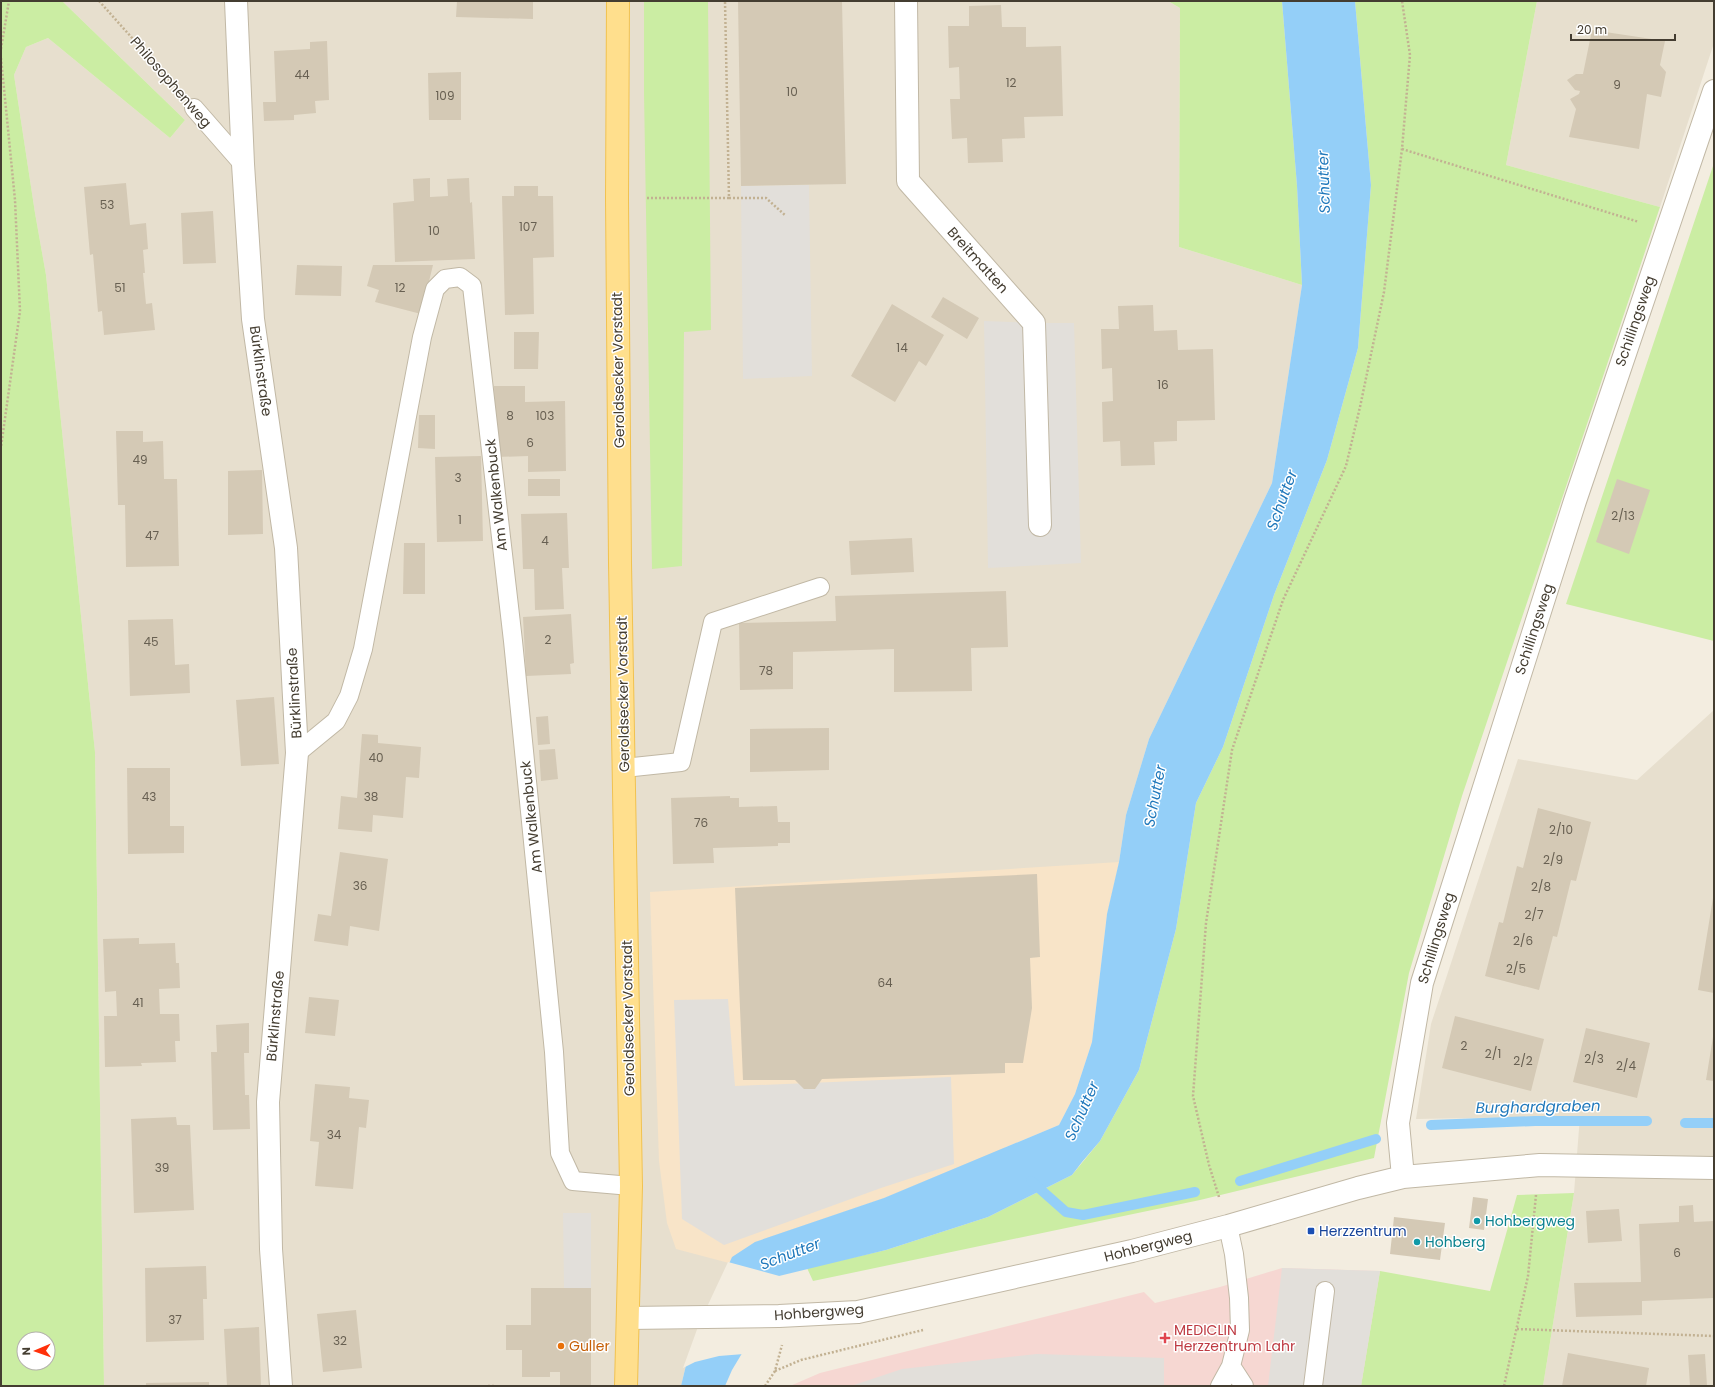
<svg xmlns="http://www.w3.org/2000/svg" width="1715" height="1387" font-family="Poppins,sans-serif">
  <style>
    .residential { fill: #e7dfce }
    .commercial { fill: #f8e4c8 }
    .medical { fill: #f6d7d2 }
    .green { fill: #cbeda3; fill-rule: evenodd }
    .parking { fill: #e2dfda }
    .water { fill: #94cff8 }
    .pier { fill: #f3ede0 }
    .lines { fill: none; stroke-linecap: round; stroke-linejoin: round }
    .stream { stroke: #94cff8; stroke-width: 10 }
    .building { fill: #d4c9b5 }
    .lane-casing { stroke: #c1b8a5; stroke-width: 20 }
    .street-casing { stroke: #c1b8a5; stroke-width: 24 }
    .primary-casing { stroke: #f1c250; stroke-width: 24 }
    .path { stroke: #c2b192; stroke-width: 2.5; stroke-dasharray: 2 2; stroke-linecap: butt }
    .lane { stroke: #fff; stroke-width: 18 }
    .street { stroke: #fff; stroke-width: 22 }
    .primary { stroke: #ffdf8d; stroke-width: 22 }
    .culture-dot { fill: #0f9aa8; stroke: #fff; stroke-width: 1.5 }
    .transit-dot { fill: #1a4fb4; stroke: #fff; stroke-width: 1.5 }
    .health-dot { fill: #e0444e; stroke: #fff; stroke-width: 1.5 }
    .food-dot { fill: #e8710a; stroke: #fff; stroke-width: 1.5 }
    .labels { text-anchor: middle; stroke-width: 3; stroke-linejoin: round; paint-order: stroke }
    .number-label { font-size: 12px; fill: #686052 }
    .street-label { font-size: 14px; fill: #443d31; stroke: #fff }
    .culture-label { font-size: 14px; fill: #0d838f; stroke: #fff; text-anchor: start }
    .transit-label { font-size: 14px; fill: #164399; stroke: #fff; text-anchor: start }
    .health-label { font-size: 14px; fill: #be3a42; stroke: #fff; text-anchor: start }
    .food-label { font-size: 14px; fill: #c56008; stroke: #fff; text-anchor: start }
    .water-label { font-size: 15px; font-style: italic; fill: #1f78bb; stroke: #fff }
  </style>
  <rect width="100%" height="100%" fill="#f3ede0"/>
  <!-- residential -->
  <path class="residential" d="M 62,1 L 1168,1 L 1180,8 L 1179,247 L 1302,285 L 1272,483 L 1149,739 L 1126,815 L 1119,862 L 1107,914 L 1004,1149 L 884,1198 L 756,1242 L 688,1357 L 681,1386 L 104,1386 L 95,752 L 46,275 L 35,213 L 14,75 L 26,47 L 48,38 L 170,138 L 185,120 Z
    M 1537,1 L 1714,1 L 1714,43 L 1660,207 L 1506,165 Z
    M 1714,710 L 1714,1386 L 1543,1386 L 1574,1193 L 1580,1116 L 1416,1119 L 1431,1024 L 1518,759 L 1637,780 Z"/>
  <!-- commercial -->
  <path class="commercial" d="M 1119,862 L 1107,914 L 1092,1042 L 1075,1094 L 1059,1125 L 884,1198 L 755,1242 L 729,1263 L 676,1249 L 667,1223 L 659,1161 L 650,892 Z"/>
  <!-- medical -->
  <path class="medical" d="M 1282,1268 L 1380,1271 L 1361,1386 L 790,1386 L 820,1373 L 1144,1292 L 1155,1303 L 1220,1287 Z"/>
  <!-- green -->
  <path class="green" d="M 1,1 L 62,1 L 185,120 L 170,138 L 48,38 L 26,47 L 14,75 L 35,213 L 46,275 L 95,752 L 104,1386 L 1,1386 ZM 24,1339 L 48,1339 L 48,1363 L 24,1363 Z
    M 644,1 L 708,1 L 711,330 L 684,332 L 682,566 L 652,569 L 644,93 Z
    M 1168,1 L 1282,1 L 1297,186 L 1302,285 L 1179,247 L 1180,8 Z
    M 1355,1 L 1537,1 L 1506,165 L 1660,207 L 1462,796 L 1409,973 L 1374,1158 L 1200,1200 L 813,1281 L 807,1268 L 886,1250 L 988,1217 L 1072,1175 L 1100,1141 L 1139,1070 L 1176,929 L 1196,803 L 1223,747 L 1274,595 L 1327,460 L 1358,348 L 1371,185 Z
    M 1714,163 L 1714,641 L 1566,604 Z
    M 1574,1193 L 1543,1386 L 1361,1386 L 1380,1271 L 1490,1291 L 1517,1195 Z"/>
  <!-- parking -->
  <path class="parking" d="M 809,185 L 812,376 L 743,379 L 741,186 Z
    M 984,321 L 1034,323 L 1074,323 L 1081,563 L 988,568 Z
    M 728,999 L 735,1086 L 951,1077 L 954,1164 L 881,1188 L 724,1245 L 682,1219 L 674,1000 Z
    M 563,1213 L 591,1213 L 591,1288 L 564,1288 Z
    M 1282,1268 L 1380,1271 L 1361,1386 L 1268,1386 Z
    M 1037,1354 L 1164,1358 L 1164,1386 L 851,1386 L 902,1369 Z"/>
  <!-- water -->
  <path class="water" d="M 1282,1 L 1355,1 L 1371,185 L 1358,348 L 1327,460 L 1274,595 L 1223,747 L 1196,803 L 1176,929 L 1139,1070 L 1100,1141 L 1082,1162 L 1072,1175 L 988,1217 L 886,1250 L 779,1276 L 747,1345 L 732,1370 L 725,1386 L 681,1386 L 688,1357 L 732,1257 L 755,1242 L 884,1198 L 1059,1125 L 1075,1094 L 1092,1042 L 1107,914 L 1119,862 L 1126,815 L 1149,739 L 1272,483 L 1302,285 L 1297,186 Z"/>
  <!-- pier -->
  <path class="pier" d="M 728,1262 L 783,1277 L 781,1277 L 744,1354 L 719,1356 L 695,1362 L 683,1368 L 699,1324 Z"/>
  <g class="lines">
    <!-- stream -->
    <path class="stream" d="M 1685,1123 L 1714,1123
      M 1431,1125 L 1535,1121 L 1647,1121
      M 1031,1181 L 1066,1212 L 1083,1215 L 1195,1192
      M 1240,1181 L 1376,1139"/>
  </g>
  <!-- building -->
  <path class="building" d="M 457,1 L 533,1 L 533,19 L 456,17 Z
    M 738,1 L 842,1 L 846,184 L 741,186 Z
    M 1001,5 L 1002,27 L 1026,27 L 1026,47 L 1061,46 L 1063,116 L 1024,117 L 1025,138 L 1002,139 L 1003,162 L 968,163 L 967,138 L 952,139 L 950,99 L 960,99 L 959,67 L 949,68 L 948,26 L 969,26 L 969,6 Z
    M 1592,30 L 1665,41 L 1660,65 L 1666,72 L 1661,97 L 1647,94 L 1639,149 L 1569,137 L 1576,109 L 1570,99 L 1579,94 L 1580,91 L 1575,90 L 1567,80 L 1576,74 L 1583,74 Z
    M 327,41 L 329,100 L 315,101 L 316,113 L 294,115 L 294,120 L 264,121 L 263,102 L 276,102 L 274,51 L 310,49 L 310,42 Z
    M 461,72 L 461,120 L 429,120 L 428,73 Z
    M 430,178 L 430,197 L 448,196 L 447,179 L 469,178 L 470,203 L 472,202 L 475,259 L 395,262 L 393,203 L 414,201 L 413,179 Z
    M 126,183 L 130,225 L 146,223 L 148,249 L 143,250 L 145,273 L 143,273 L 146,304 L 152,303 L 155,330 L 104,335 L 102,311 L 98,312 L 93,254 L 90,255 L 84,187 Z
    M 514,186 L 538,186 L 538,196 L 553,196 L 554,257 L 533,258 L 534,314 L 505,315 L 502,196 L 514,196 Z
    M 213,211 L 216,263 L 183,264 L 181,213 Z
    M 297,265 L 342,266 L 341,296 L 295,295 Z
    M 373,265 L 433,265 L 421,314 L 375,302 L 379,290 L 367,286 Z
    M 943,297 L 979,318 L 967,339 L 931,317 Z
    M 892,304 L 944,335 L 926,366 L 919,361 L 895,402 L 851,376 Z
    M 1153,305 L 1154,331 L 1177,330 L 1178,350 L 1213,349 L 1215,420 L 1177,421 L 1177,441 L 1154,442 L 1155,465 L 1121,466 L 1120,441 L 1103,442 L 1102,402 L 1113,401 L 1112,368 L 1102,369 L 1101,329 L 1119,329 L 1118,306 Z
    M 514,332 L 539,332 L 538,369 L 514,369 Z
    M 494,386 L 525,386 L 525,402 L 565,401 L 566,471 L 528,472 L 528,456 L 496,457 Z
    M 419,415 L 435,415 L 435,449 L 418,448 Z
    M 116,431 L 143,431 L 143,442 L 163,441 L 164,479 L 177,479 L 179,566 L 126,567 L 125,505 L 118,505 Z
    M 481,456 L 483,541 L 437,542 L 435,457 Z
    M 262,470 L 263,534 L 228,535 L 228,471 Z
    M 528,479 L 560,479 L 560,496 L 528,496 Z
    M 1617,479 L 1650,490 L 1629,554 L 1596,542 Z
    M 567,513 L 569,568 L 562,568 L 564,609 L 535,610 L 534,569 L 523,569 L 521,514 Z
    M 912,538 L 914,572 L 851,575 L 849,541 Z
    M 404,543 L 425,543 L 425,594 L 403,594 Z
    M 1006,591 L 1008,647 L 971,648 L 972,691 L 894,692 L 894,649 L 793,652 L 793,689 L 740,690 L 739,623 L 836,621 L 835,596 Z
    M 571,614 L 574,663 L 570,664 L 571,674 L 526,676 L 523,617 Z
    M 173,619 L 175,665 L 189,664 L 190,693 L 130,696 L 128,620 Z
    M 274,697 L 279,764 L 241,766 L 236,700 Z
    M 548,716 L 550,744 L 538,745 L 536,717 Z
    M 829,728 L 829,770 L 750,772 L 750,729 Z
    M 362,734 L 378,735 L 378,743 L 421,747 L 419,778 L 406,777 L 403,818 L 373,815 L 372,832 L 338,829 L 341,796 L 357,798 Z
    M 555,749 L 558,779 L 541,781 L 539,750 Z
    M 127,768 L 170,768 L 170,826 L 184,826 L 184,853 L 128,854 Z
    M 730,796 L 730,798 L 739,798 L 739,807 L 777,806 L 778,822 L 790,822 L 790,843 L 778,843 L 778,846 L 713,848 L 714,863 L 673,864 L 671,798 Z
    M 1538,808 L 1591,822 L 1576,881 L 1571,880 L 1557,937 L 1553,936 L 1539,990 L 1485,976 L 1499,922 L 1503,923 L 1517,866 L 1523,868 Z
    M 340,852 L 388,859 L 379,931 L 350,926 L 348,946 L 314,941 L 318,914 L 331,916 Z
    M 1037,874 L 1040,957 L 1030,958 L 1032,1008 L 1023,1063 L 1005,1063 L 1005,1073 L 822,1079 L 815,1089 L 804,1089 L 795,1080 L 743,1080 L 735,888 Z
    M 1713,898 L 1714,898 L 1714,993 L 1698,990 Z
    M 139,938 L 139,944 L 175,943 L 176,963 L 179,963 L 180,988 L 159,989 L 160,1014 L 179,1014 L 180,1041 L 175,1041 L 176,1062 L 141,1063 L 142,1066 L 105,1067 L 104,1016 L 117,1016 L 116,991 L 105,992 L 103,939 Z
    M 309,997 L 339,1000 L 335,1036 L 305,1033 Z
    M 1455,1016 L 1544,1039 L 1531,1091 L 1442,1068 Z
    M 249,1023 L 249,1053 L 244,1053 L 245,1095 L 249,1095 L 250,1129 L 213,1130 L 211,1052 L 217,1052 L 216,1025 Z
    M 1586,1028 L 1650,1043 L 1637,1098 L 1573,1082 Z
    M 1713,1037 L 1714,1037 L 1714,1081 L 1706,1080 Z
    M 315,1084 L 350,1087 L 349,1098 L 369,1100 L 366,1128 L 359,1127 L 353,1189 L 315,1186 L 319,1142 L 310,1141 Z
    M 176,1117 L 177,1125 L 190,1125 L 194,1210 L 134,1213 L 131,1119 Z
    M 1473,1197 L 1488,1199 L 1484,1230 L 1469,1228 Z
    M 1693,1205 L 1694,1222 L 1714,1221 L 1714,1298 L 1642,1301 L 1642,1315 L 1576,1317 L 1574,1283 L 1641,1282 L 1639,1224 L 1679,1222 L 1679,1206 Z
    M 1619,1209 L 1622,1241 L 1588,1243 L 1586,1211 Z
    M 1394,1217 L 1445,1223 L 1440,1260 L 1390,1254 Z
    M 206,1266 L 207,1299 L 203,1299 L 204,1340 L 146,1342 L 145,1268 Z
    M 531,1288 L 591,1288 L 591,1386 L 560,1386 L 560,1372 L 550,1372 L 550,1377 L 522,1377 L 522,1350 L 506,1350 L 506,1325 L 531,1325 Z
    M 356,1310 L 362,1368 L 323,1372 L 317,1314 Z
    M 259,1327 L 261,1386 L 227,1386 L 224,1329 Z
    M 1568,1353 L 1649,1368 L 1646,1386 L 1562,1386 Z
    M 1705,1354 L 1707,1386 L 1690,1386 L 1688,1355 Z
    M 209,1382 L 209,1386 L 146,1386 L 146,1383 Z"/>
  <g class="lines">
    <!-- lane casing -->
    <g class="lane-casing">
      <path id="lane" d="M 194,108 L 243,164
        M 297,753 L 336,721 L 349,696 L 363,649 L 422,337 L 435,289 L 445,279 L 460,277 L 472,286 L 513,641 L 554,1052 L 560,1153 L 573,1181 L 631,1186
        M 624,768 L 681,762 L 713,622 L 820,587
        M 1231,1366 L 1244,1386
        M 1220,1386 L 1231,1366 L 1240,1330 L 1239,1298 L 1234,1254 L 1228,1226
        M 1313,1386 L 1325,1291"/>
    </g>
    <!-- street casing -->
    <g class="street-casing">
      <path id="street" d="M 236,1 L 243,164 L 253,319 L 286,548 L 297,753 L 268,1102 L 271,1249 L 281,1386
        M 906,1 L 908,181 L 1034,323 L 1040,525
        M 1403,1177 L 1398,1123 L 1422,983 L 1575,501 L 1714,91
        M 628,1318 L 779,1316 L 858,1312 L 1132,1251 L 1228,1226 L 1358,1188 L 1403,1177 L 1540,1165 L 1714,1168"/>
    </g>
    <!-- primary casing -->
    <g class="primary-casing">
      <path id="primary" d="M 618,1 L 617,198 L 620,563 L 631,1186 L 626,1386"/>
    </g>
    <!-- path -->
    <path class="path" d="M 99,1 L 176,87
      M 1,49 L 9,1
      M 1,58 L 15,200 L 20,311 L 1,447
      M 1402,149 L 1639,222
      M 647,198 L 729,198 L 725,1
      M 729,198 L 766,198 L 786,216
      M 1219,1197 L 1209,1165 L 1193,1096 L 1206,923 L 1232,750 L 1283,600 L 1346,466 L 1360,407 L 1384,292 L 1402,149 L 1410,55 L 1402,1
      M 1517,1329 L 1714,1336
      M 775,1371 L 801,1360 L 923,1330
      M 488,1386 L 494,1386
      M 765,1386 L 775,1371 L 782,1345
      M 1504,1386 L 1528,1276 L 1536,1195"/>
    <!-- lane -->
    <use href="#lane" class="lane"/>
    <!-- street -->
    <use href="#street" class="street"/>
    <!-- primary -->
    <use href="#primary" class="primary"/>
  </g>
  <!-- markers -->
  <g class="culture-dot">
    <circle cx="1477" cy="1221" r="4"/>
    <circle cx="1417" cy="1242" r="4"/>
  </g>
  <rect class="transit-dot" x="1307" y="1227" width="8" height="8" rx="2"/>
  <path class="health-dot" d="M1163 1332h4v4h4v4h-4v4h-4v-4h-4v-4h4z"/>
  <circle class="food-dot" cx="561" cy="1346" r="4"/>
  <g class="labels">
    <!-- number labels -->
    <g class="number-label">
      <text x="302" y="79">44</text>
      <text x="1011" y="87">12</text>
      <text x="1617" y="89">9</text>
      <text x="792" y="96">10</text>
      <text x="445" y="100">109</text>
      <text x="107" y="209">53</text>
      <text x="528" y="231">107</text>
      <text x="434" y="235">10</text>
      <text x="120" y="292">51</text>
      <text x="400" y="292">12</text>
      <text x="902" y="352">14</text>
      <text x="1163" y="389">16</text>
      <text x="510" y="420">8</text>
      <text x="545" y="420">103</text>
      <text x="530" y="447">6</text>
      <text x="140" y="464">49</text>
      <text x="458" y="482">3</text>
      <text x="1623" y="520">2/13</text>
      <text x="460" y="524">1</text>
      <text x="152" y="540">47</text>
      <text x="545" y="545">4</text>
      <text x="548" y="644">2</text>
      <text x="151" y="646">45</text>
      <text x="766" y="675">78</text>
      <text x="376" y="762">40</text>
      <text x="149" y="801">43</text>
      <text x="371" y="801">38</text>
      <text x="701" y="827">76</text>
      <text x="1561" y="834">2/10</text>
      <text x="1553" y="864">2/9</text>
      <text x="360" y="890">36</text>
      <text x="1541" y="891">2/8</text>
      <text x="1534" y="919">2/7</text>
      <text x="1523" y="945">2/6</text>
      <text x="1516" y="973">2/5</text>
      <text x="885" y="987">64</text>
      <text x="138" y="1007">41</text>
      <text x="1464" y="1050">2</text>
      <text x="1493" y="1058">2/1</text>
      <text x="1594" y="1063">2/3</text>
      <text x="1523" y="1065">2/2</text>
      <text x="1626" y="1070">2/4</text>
      <text x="334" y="1139">34</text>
      <text x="162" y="1172">39</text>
      <text x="1677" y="1257">6</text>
      <text x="175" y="1324">37</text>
      <text x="340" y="1345">32</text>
    </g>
    <!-- street labels -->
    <g class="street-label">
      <text transform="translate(171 82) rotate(49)" y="5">Philosophenweg</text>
      <text transform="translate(978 260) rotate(48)" y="5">Breitmatten</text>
      <text transform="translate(1635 321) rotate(-71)" y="5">Schillingsweg</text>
      <text transform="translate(618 370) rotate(-91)" y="5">Geroldsecker Vorstadt</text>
      <text transform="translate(261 371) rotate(82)" y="5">Bürklinstraße</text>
      <text transform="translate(496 495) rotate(-96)" y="5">Am Walkenbuck</text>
      <text transform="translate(1534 629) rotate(-72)" y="5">Schillingsweg</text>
      <text transform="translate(294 693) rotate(-93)" y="5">Bürklinstraße</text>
      <text transform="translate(623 694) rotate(-91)" y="5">Geroldsecker Vorstadt</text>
      <text transform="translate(531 817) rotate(-96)" y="5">Am Walkenbuck</text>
      <text transform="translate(1436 938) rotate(-73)" y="5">Schillingsweg</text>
      <text transform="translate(275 1016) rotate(-85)" y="5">Bürklinstraße</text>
      <text transform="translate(628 1018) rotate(-91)" y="5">Geroldsecker Vorstadt</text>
      <text transform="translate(1148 1246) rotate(-14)" y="5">Hohbergweg</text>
      <text transform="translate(819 1312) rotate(-4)" y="5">Hohbergweg</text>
    </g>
    <!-- culture labels -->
    <g class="culture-label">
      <text x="1485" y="1226">Hohbergweg</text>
      <text x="1425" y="1247">Hohberg</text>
    </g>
    <!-- transit labels -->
    <g class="transit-label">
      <text x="1319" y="1236">Herzzentrum</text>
    </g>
    <!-- health labels -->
    <g class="health-label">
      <text x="1174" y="1335">MEDICLIN<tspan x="1174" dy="16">Herzzentrum Lahr</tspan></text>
    </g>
    <!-- food labels -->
    <g class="food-label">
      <text x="569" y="1351">Guller</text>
    </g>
    <!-- water labels -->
    <g class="water-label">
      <text transform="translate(1324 182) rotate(-92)" y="5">Schutter</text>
      <text transform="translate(1282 500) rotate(-70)" y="5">Schutter</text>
      <text transform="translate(1155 796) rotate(-79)" y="5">Schutter</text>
      <text transform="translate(1538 1107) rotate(-1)" y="5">Burghardgraben</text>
      <text transform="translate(1082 1111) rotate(-66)" y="5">Schutter</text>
      <text transform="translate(790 1254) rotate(-21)" y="5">Schutter</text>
    </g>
  </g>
  <!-- border -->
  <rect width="1715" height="1387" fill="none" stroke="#443d31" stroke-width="4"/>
  <!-- north arrow -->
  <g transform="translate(36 1351) rotate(268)"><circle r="19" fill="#ffffff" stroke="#b4b1ad"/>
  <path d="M0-3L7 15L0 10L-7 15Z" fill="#ff310b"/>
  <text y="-6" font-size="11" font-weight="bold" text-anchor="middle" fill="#443d31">N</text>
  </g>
  <!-- scale -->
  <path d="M1571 34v6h104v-6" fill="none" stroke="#443d31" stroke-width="2"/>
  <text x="1577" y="34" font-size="12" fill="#443d31" stroke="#ffffff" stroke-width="3" paint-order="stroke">20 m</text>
</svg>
